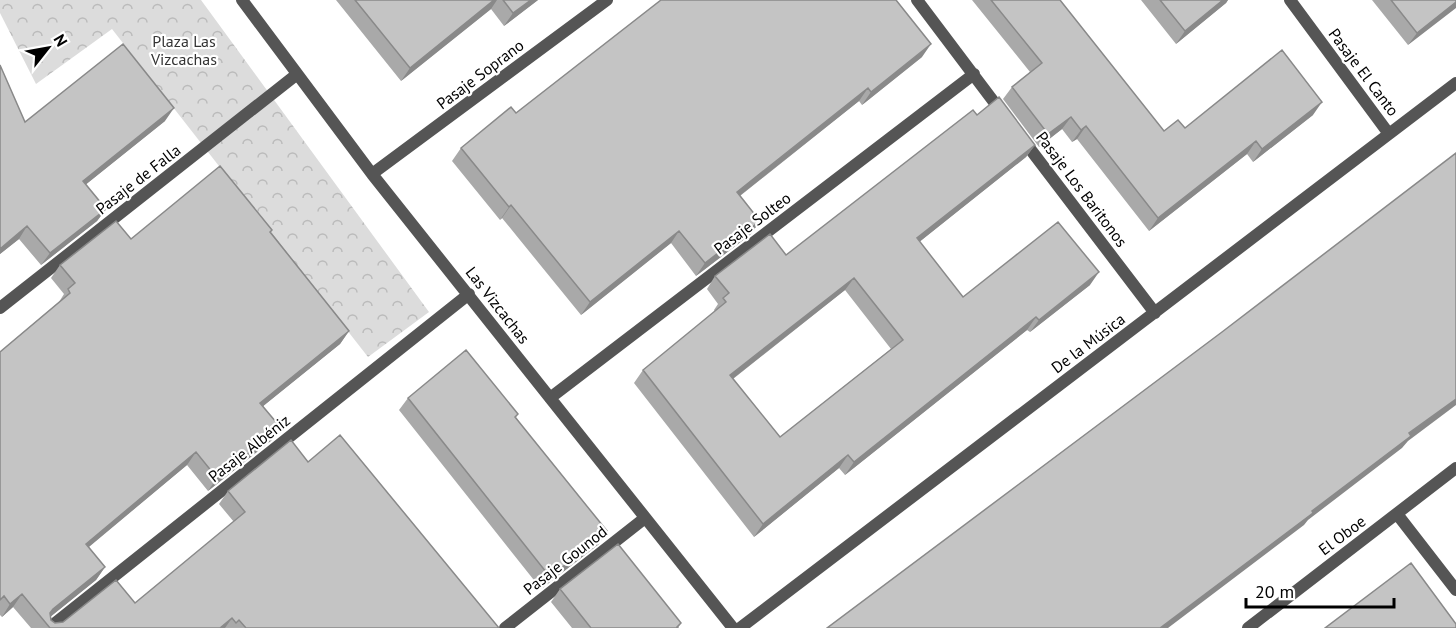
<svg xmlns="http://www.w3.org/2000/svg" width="1456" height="628" font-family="'PT Sans',sans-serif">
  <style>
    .park { fill: url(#park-crowns) }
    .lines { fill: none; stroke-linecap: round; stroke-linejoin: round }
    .street { stroke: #555; stroke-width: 12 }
    .wall { fill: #a9a9a9; fill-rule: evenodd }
    .shaded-wall { fill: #898989 }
    .building { fill: #c4c4c4; stroke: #898989; stroke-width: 1.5; fill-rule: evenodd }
    .labels { text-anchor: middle; stroke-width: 4.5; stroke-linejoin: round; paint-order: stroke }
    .park-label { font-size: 16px; fill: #333; stroke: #fff }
    .street-label { font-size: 16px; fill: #000; stroke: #fff }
  </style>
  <defs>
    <pattern id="park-crowns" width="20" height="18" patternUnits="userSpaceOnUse" patternTransform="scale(1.5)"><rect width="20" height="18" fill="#dcdcdc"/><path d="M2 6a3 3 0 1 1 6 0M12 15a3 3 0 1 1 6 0" fill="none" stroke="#bbb"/></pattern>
  </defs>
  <rect width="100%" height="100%" fill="#fff"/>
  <!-- park -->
  <path class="park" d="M 0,0 L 201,0 L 429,312 L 368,357 L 112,29 L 36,84 L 0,13 Z"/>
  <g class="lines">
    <!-- street -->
    <path class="street" d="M 242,0 L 372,174 L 733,628
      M 917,0 L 1003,114
      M 1290,0 L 1389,134
      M 1021,137 L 1155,313
      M 372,174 L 607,0
      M 0,308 L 296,75
      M 550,398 L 974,74
      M 1397,514 L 1456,590
      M 49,628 L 469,294
      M 505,628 L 645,518
      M 740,628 L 1456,83
      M 1248,628 L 1456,468"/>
  </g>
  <!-- wall -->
  <path class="wall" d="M 336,0 L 538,0 L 504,26 L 491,9 L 401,81 Z
    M 972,0 L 1060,0 L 1164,131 L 1313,115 L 1253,162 L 1247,154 L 1149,231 L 1077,139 L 1072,142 L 1062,129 L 1039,147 L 1003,99 L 1012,87 L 1030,72 Z
    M 1141,0 L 1228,0 L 1226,3 L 1176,44 Z
    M 1372,0 L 1456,0 L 1408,45 Z
    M 922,57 L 862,105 L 859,101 L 740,196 L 760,221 L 751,234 L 696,276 L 671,243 L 581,315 L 502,218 L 500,220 L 452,161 L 461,148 Z
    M 0,65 L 25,122 L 165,121 L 85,185 L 106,209 L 97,221 L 41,265 L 19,239 L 0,254 Z
    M 977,115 L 1035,145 L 1026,157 L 919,242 L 963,297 L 1090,285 L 1030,332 L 1027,330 L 845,475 L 839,468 L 754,537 L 634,383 L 643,370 L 715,312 L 714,310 L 718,304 L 707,289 L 715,276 L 786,255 ZM 845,290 L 891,349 L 780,437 L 733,379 Z
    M 272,230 L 271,232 L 349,331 L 340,344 L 263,406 L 272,440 L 208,491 L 187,465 L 88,547 L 105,567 L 96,580 L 51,616 L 51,620 L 55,623 L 63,622 L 135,603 L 234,522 L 219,504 L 228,491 L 308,462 L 499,628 L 31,628 L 13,607 L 2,617 L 0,615 L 0,352 L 59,302 L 64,294 L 51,278 L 60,265 L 131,239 Z
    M 408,398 L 518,414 L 516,417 L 599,544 L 541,589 L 399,410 Z
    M 560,589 L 681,623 L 678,628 L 572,628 L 551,602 Z"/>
  <!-- shaded-wall -->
  <path class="shaded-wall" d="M 494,0 L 497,0 L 491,9 L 401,81 L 410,68 Z
    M 531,0 L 538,0 L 504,26 L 513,13 Z
    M 1223,0 L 1228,0 L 1226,3 L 1176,44 L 1185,31 Z
    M 1456,2 L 1456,8 L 1408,45 L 1417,33 Z
    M 931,44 L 922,57 L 862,105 L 871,92 Z
    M 868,88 L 859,101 L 728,205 L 737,192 Z
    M 1322,102 L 1313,115 L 1253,162 L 1262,149 Z
    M 174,108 L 165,121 L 74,194 L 83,181 Z
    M 1071,117 L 1062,129 L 1039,147 L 1048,134 Z
    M 1086,126 L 1077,139 L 1072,142 L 1081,130 Z
    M 1256,141 L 1247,154 L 1149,231 L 1158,218 Z
    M 1035,145 L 1026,157 L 908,251 L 917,238 Z
    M 511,205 L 502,218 L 500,220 L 509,207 Z
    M 106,209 L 97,221 L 41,265 L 50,253 Z
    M 760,221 L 751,234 L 696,276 L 705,263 Z
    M 27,226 L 19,239 L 0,254 L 0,249 Z
    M 679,231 L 671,243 L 581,315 L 590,302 Z
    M 1099,272 L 1090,285 L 1030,332 L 1039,320 Z
    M 854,278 L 845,290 L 721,388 L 730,375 Z
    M 1036,317 L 1027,330 L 845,475 L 854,462 Z
    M 349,331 L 340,344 L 251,416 L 260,403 Z
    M 1456,399 L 1456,405 L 1408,441 L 1402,448 L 1308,520 L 1304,525 L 1168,628 L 1160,628 L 1312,511 L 1409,433 Z
    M 281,428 L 272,440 L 208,491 L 217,478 Z
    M 196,452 L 187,465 L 77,557 L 86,544 Z
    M 848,455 L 839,468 L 754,537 L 763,524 Z
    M 607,531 L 599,544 L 541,589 L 550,577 Z
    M 105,567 L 96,580 L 44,622 L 53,609 Z
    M 22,594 L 13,607 L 2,617 L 10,604 Z
    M 232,618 L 225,628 L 220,628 Z"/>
  <!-- building -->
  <path class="building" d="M 355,0 L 494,0 L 410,68 Z
    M 503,0 L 531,0 L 513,13 Z
    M 661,0 L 896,0 L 931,44 L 871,92 L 868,88 L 737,192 L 760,221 L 705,263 L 679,231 L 590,302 L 511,205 L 509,207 L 461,148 L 511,107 L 516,113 Z
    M 991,0 L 1060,0 L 1164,131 L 1178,120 L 1185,128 L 1282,50 L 1322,102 L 1262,149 L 1256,141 L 1158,218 L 1086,126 L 1081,130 L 1071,117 L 1048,134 L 1012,87 L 1042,63 Z
    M 1160,0 L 1223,0 L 1185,31 Z
    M 1391,0 L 1456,0 L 1456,2 L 1417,33 Z
    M 123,44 L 174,108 L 83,181 L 106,209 L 50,253 L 27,226 L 0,249 L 0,65 L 25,122 Z
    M 999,97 L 1035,145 L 917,238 L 963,297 L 1058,222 L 1099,272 L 1039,320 L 1036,317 L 854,462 L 848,455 L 763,524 L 643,370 L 726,302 L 723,298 L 729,293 L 715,276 L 770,234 L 786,255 L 973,110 L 977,115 ZM 854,278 L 903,340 L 780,437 L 730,375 Z
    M 1456,153 L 1456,399 L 1409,433 L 1411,436 L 1312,511 L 1313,513 L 1160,628 L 827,628 L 1222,332 Z
    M 220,166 L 272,230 L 270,232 L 349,331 L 260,403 L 281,428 L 217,478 L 196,452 L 86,544 L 105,567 L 53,609 L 50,613 L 51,620 L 55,623 L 63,622 L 116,580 L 135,603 L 245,512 L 228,491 L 291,440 L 308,462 L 340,435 L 499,628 L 246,628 L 239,620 L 236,623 L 232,618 L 220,628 L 50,628 L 22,594 L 10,604 L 4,596 L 0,600 L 0,352 L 70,293 L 68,289 L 75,283 L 60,265 L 116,221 L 131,239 Z
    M 466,350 L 518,414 L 515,417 L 607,531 L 550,577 L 408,398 Z
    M 618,544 L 681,623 L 677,627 L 678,628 L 591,628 L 560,589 Z
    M 1411,563 L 1456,624 L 1456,628 L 1325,628 Z"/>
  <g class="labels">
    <!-- park labels -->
    <g class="park-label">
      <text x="184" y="47">Plaza Las<tspan x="184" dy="18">Vizcachas</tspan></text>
    </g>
    <!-- street labels -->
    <g class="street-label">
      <text transform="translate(1364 72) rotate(53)" y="6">Pasaje El Canto</text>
      <text transform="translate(480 74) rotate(-37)" y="6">Pasaje Soprano</text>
      <text transform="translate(138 179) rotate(-38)" y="6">Pasaje de Falla</text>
      <text transform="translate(1082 189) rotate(53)" y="6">Pasaje Los Baritonos</text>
      <text transform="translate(752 223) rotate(-37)" y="6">Pasaje Solteo</text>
      <text transform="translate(498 305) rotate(52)" y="6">Las Vizcachas</text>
      <text transform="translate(1088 343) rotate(-37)" y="6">De la Música</text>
      <text transform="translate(249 448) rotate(-38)" y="6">Pasaje Albéniz</text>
      <text transform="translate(1342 535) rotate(-37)" y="6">El Oboe</text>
      <text transform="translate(565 560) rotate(-38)" y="6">Pasaje Gounod</text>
    </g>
  </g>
  <!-- north arrow -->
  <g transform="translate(48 48) rotate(59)" stroke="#ffffff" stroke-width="4.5" paint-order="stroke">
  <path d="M0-4.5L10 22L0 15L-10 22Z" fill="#000000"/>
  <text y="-9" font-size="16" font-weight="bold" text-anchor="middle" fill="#000000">N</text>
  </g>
  <!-- scale -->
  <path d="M1246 598v9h148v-9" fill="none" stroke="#000000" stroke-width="3"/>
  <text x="1255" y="598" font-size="18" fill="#000000" stroke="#ffffff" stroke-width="4.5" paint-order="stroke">20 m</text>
</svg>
